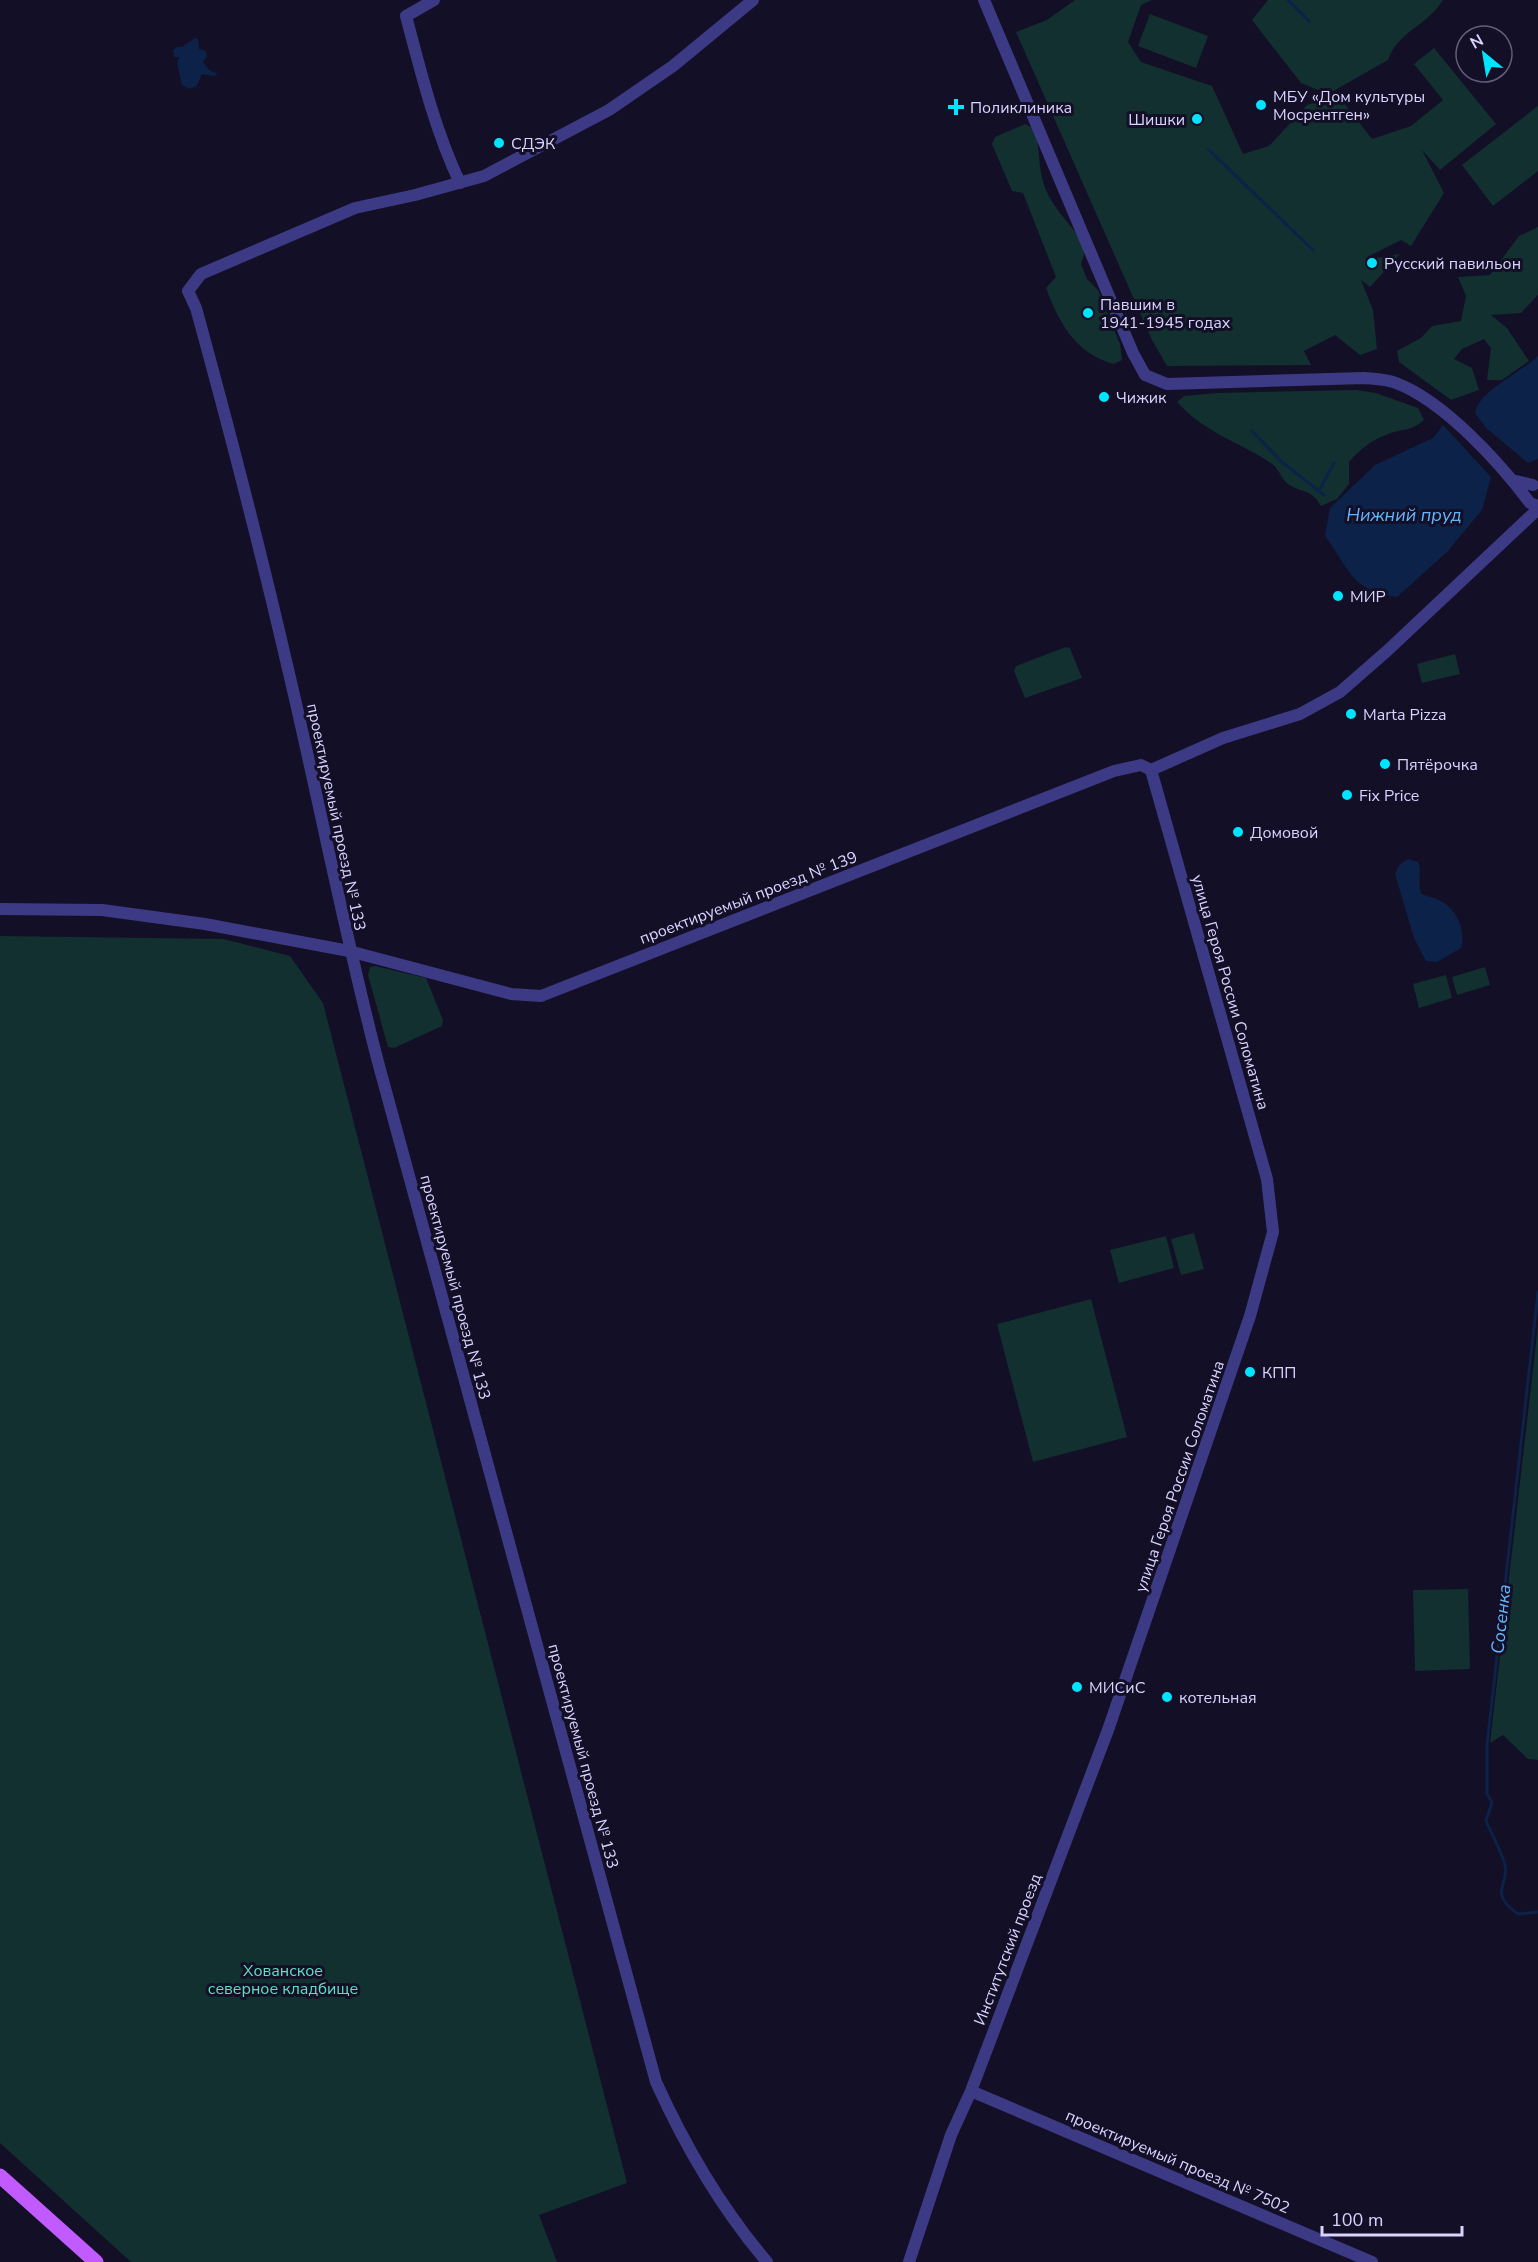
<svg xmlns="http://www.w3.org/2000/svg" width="1538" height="2262" font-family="'Nunito Sans',sans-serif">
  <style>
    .green { fill: #12302f }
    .water { fill: #0c2248 }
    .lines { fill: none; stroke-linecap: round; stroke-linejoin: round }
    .stream { stroke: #0c2248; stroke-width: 3 }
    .minor { stroke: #3d3a85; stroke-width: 12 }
    .major { stroke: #c25bff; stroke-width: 15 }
    .poi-dot { fill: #00e5ff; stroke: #130f26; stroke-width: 2 }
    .labels { text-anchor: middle; stroke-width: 6; stroke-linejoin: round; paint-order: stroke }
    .poi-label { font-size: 16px; fill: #d9d4ff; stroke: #130f26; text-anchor: start }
    .street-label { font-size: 16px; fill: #d9d4ff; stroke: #130f26 }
    .park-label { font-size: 16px; fill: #5fe0c0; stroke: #130f26 }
    .water-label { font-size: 18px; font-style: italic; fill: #62b6ff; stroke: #130f26 }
  </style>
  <rect width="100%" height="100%" fill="#130f26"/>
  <!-- green -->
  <path class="green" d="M 1075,0 L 1152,0 L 1141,5 L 1128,42 L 1141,62 L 1212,86 L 1243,154 L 1269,146 L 1307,105 L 1337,94 L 1372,139 L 1411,126 L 1443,100 L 1414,64 L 1434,48 L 1496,124 L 1440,170 L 1422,150 L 1444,193 L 1411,246 L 1401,240 L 1367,257 L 1366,260 L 1400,254 L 1370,287 L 1361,280 L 1373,310 L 1377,349 L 1360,355 L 1335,335 L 1304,351 L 1311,365 L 1167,366 L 1152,340 L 1016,32 L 1047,20 Z
    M 1268,0 L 1443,0 C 1426,27 1398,31 1388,60 L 1328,94 L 1301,83 L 1252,20 Z
    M 1150,14 L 1208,36 L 1196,68 L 1138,46 Z
    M 1538,106 L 1538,171 L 1493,206 L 1462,165 Z
    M 1025,124 L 1035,129 C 1041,153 1037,176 1050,198 C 1060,216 1076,230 1086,248 L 1081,264 L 1087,279 L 1098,290 L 1106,310 L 1120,344 L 1122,360 L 1114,364 C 1076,354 1059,323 1046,288 L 1056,277 L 1023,193 L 1012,191 L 992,144 L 995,137 Z
    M 1538,227 L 1538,295 L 1521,313 L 1491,315 L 1507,328 L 1529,361 L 1502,380 L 1487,380 L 1491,348 L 1484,339 L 1462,349 L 1454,359 L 1472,368 L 1479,390 L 1451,400 L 1399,362 L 1397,351 L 1421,338 L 1432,326 L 1461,321 L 1466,296 L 1458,277 L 1490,275 L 1519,236 Z
    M 1356,390 L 1376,393 L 1418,408 L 1424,420 C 1410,432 1404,428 1388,434 C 1372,440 1360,449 1349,462 L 1349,484 L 1337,499 L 1321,506 C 1311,488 1303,494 1288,484 C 1281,479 1279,468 1271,463 C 1237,441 1205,433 1177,402 L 1184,396 L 1217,393 Z
    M 1066,647 L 1070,648 L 1082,678 L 1025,698 L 1014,671 L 1016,666 Z
    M 1455,654 L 1460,674 L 1422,683 L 1417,664 Z
    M 0,936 L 223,939 L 290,956 L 323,1003 L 627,2183 L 539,2215 L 557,2262 L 131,2262 L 0,2143 Z
    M 375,966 L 426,978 L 443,1020 L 442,1026 L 394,1048 L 388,1047 L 368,975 L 370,967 Z
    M 1485,967 L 1490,985 L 1457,995 L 1452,977 Z
    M 1446,975 L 1452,998 L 1419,1008 L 1413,984 Z
    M 1194,1233 L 1204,1269 L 1181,1275 L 1171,1239 Z
    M 1166,1236 L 1174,1268 L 1119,1283 L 1110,1250 Z
    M 1091,1299 L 1127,1437 L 1033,1462 L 997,1324 Z
    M 1538,1326 L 1538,1760 L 1528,1759 L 1503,1735 L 1490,1743 Z
    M 1468,1589 L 1470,1669 L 1415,1671 L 1413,1590 Z"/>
  <!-- water -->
  <path class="water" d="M 195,38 L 198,39 L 199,49 L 206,51 L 207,56 L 203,62 L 209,70 L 218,74 L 214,76 L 202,74 L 197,86 L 189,89 L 182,85 L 177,64 L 179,57 L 174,57 L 173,51 L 177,47 L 182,47 Z
    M 1538,356 L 1538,459 L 1528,463 L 1486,428 L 1475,413 C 1479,390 1521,373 1538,356 Z
    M 1443,425 L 1491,477 L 1482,510 L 1447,552 L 1397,597 C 1350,590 1351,571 1325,536 L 1330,508 L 1375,465 L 1433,438 Z
    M 1408,859 L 1418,862 C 1423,873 1416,883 1422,894 C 1428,897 1435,897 1441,901 C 1457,910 1466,930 1461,948 L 1437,962 L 1426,961 L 1414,938 L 1395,874 L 1399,865 Z"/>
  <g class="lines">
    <!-- stream -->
    <path class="stream" d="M 1288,0 L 1309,21
      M 1208,149 L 1313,250
      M 1252,431 L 1283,463 L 1324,495
      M 1319,491 L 1334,463
      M 1538,1292 L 1487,1745 L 1487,1794 L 1492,1802 L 1486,1821 C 1492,1835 1501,1850 1505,1865 C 1510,1885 1487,1892 1518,1914 L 1538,1912"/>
    <!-- minor -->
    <path class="minor" d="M 434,0 L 406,16 C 421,73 435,130 460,183
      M 753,0 L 673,66 L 609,110 L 484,176 L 415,195 L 355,208 L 201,274 L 188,291 L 196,308 C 229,428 260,548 288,669 C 319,800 344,932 378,1062 L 656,2082 C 685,2146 721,2208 767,2262
      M 984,0 L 1133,353 L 1145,375 L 1167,384 L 1364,378 C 1375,379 1386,379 1396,383 C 1444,401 1500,463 1530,503 L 1538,506
      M 1512,480 L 1533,485
      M 1151,770 L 1223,738 L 1300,714 L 1340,692 L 1387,651 L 1538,509
      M 0,909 L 102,910 L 205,924 L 349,951 L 511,994 L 541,996 L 1114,771 L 1141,765 L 1151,770
      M 971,2091 L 1372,2262
      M 909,2262 L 951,2135 L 971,2091 L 1108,1730 L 1250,1316 L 1273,1232 L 1267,1179 L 1151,770"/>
    <!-- major -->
    <path class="major" d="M 0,2176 L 96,2262"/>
  </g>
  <!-- markers -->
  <g class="poi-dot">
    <circle cx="1261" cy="105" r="6"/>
    <path d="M953 98h6v6h6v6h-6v6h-6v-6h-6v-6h6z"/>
    <circle cx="1197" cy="119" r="6"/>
    <circle cx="499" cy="143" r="6"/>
    <circle cx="1372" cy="263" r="6"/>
    <circle cx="1088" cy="313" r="6"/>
    <circle cx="1104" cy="397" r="6"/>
    <circle cx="1338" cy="596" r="6"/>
    <circle cx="1351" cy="714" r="6"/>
    <circle cx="1385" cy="764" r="6"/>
    <circle cx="1347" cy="795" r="6"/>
    <circle cx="1238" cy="832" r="6"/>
    <circle cx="1250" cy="1372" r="6"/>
    <circle cx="1077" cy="1687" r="6"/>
    <circle cx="1167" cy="1697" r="6"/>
  </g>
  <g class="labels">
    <!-- poi labels -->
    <g class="poi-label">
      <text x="1273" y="102">МБУ «Дом культуры<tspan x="1273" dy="18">Мосрентген»</tspan></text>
      <text x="970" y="113">Поликлиника</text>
      <text x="1185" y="125" text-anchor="end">Шишки</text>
      <text x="511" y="149">СДЭК</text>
      <text x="1384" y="269">Русский павильон</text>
      <text x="1100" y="310">Павшим в<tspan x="1100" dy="18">1941-1945 годах</tspan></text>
      <text x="1116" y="403">Чижик</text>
      <text x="1350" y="602">МИР</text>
      <text x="1363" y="720">Marta Pizza</text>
      <text x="1397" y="770">Пятёрочка</text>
      <text x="1359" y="801">Fix Price</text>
      <text x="1250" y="838">Домовой</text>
      <text x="1262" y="1378">КПП</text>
      <text x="1089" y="1693">МИСиС</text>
      <text x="1179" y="1703">котельная</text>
    </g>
    <!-- street labels -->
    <g class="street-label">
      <text transform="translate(337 817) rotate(78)" y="6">проектируемый проезд № 133</text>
      <text transform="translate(748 897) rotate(-21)" y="6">проектируемый проезд № 139</text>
      <text transform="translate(1231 992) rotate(74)" y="6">улица Героя России Соломатина</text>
      <text transform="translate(456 1287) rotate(75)" y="6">проектируемый проезд № 133</text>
      <text transform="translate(1179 1476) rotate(-71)" y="6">улица Героя России Соломатина</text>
      <text transform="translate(584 1756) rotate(75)" y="6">проектируемый проезд № 133</text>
      <text transform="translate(1007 1949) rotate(-69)" y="6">Институтский проезд</text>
      <text transform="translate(1178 2161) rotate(23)" y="6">проектируемый проезд № 7502</text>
    </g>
    <!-- park labels -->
    <g class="park-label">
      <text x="283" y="1976">Хованское<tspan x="283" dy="18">северное кладбище</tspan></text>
    </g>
    <!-- water labels -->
    <g class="water-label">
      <text x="1404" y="521">Нижний пруд</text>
      <text transform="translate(1501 1619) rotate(-84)" y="6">Сосенка</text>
    </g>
  </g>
  <!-- north arrow -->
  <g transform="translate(1484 54) rotate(330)"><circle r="28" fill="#130f26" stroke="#625e7d" stroke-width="1.5"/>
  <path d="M0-4.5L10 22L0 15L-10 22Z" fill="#00e5ff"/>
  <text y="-9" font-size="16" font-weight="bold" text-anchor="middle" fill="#d9d4ff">N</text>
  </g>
  <!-- scale -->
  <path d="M1322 2226v9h140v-9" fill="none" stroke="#d9d4ff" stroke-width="3"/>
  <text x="1331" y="2226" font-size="18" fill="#d9d4ff" stroke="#130f26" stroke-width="4.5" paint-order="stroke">100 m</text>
</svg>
